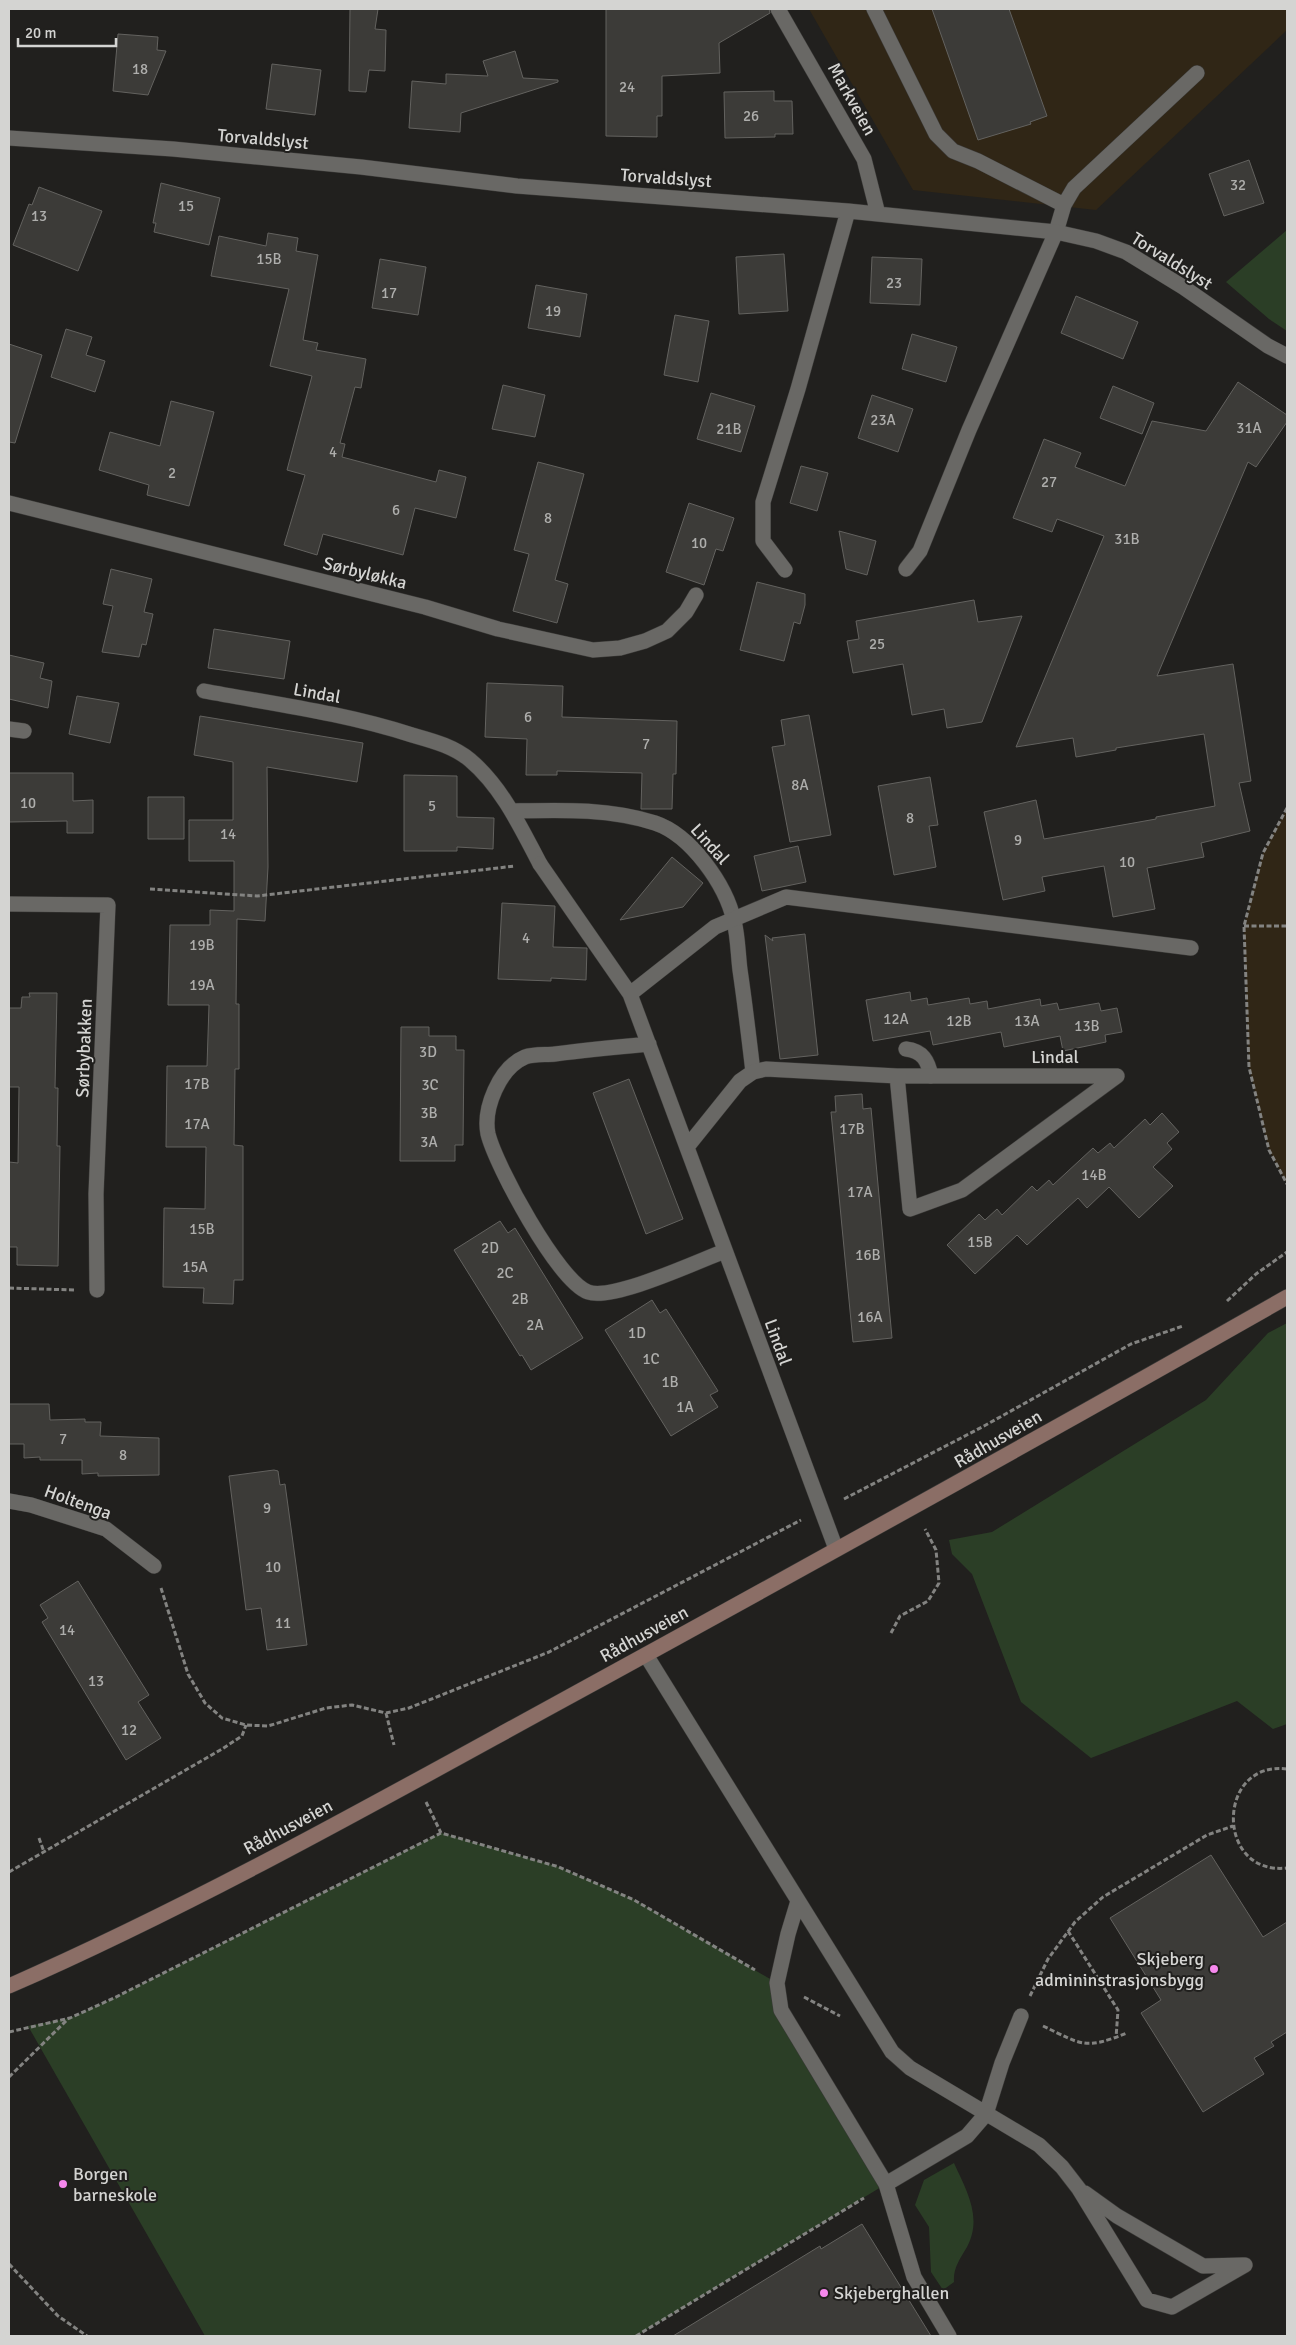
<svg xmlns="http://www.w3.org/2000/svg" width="1296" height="2345" font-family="Signika,sans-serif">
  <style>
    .commercial { fill: #302616 }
    .green { fill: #2b3e26 }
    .building { fill: #3c3b38; stroke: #63625f }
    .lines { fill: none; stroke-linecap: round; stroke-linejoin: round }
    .lane-casing { stroke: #3b3a38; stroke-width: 16 }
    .street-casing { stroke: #3b3a38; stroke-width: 16 }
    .secondary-casing { stroke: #3b3a38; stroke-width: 16 }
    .path { stroke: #838381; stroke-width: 3; stroke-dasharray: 5 2.5; stroke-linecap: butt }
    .lane { stroke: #696865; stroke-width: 15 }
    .street { stroke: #696865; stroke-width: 15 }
    .secondary { stroke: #8b6e66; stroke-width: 15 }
    .poi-dot { fill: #f688ed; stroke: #21201e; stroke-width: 2 }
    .labels { text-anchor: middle; stroke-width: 4; stroke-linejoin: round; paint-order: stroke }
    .number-label { font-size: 15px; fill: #aeaeac }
    .street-label { font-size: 18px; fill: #d4d4d2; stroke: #21201e }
    .poi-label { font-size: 18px; fill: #d4d4d2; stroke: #21201e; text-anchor: start }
  </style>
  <rect width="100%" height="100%" fill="#21201e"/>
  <!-- commercial -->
  <path class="commercial" d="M 809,9 L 1287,9 L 1287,30 L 1096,210 L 913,190 Z
    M 1287,808 L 1287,1184 L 1269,1150 L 1249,1067 L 1244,926 L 1263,853 Z"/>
  <!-- green -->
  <path class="green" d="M 1287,230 L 1287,331 L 1269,319 L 1226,282 Z
    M 1287,1323 L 1287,1724 L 1273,1729 L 1237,1701 L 1091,1758 L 1021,1702 L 972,1574 L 952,1554 L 949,1540 L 992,1532 L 1206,1400 L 1268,1333 Z
    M 441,1833 L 559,1867 L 635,1900 L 777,1983 L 781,2010 L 886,2184 L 636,2336 L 205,2336 L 28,2026 L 70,2018 L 114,1998 Z
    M 954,2163 C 966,2190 983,2217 967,2247 C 960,2259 953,2268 954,2282 L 943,2290 L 931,2272 L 929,2227 L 915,2205 L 924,2180 Z"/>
  <!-- building -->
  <path class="building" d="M 350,9 L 378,9 L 375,29 L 386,30 L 385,71 L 369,70 L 366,92 L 349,91 Z
    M 606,9 L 769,9 L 770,13 L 719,43 L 720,73 L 662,76 L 662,116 L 657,116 L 657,137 L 606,136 Z
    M 932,9 L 1009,9 L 1047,116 L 1030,122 L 1031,124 L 978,140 Z
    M 118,34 L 158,37 L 157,50 L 166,51 L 148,95 L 113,91 Z
    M 515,51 L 523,78 L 558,80 L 558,82 L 461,113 L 460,132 L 409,128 L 412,81 L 446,84 L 446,74 L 488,76 L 483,61 Z
    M 272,64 L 321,70 L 315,115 L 266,109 Z
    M 774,91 L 774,101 L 792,101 L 793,134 L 775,134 L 775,137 L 725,138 L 724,92 Z
    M 1249,160 L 1264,203 L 1224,216 L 1209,174 Z
    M 161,183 L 220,198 L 209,245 L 154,232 L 156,223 L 153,223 Z
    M 39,187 L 102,211 L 78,271 L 13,245 L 29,204 L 32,205 Z
    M 268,233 L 298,238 L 296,251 L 318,255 L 303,340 L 318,343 L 316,350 L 366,359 L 361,388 L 355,387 L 340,443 L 345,444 L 342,457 L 436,482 L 439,470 L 466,477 L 456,518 L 415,508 L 403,555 L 323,534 L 317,555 L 284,545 L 305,475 L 287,470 L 312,376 L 270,366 L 289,289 L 211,276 L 219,236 L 266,246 Z
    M 784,254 L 788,311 L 739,314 L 736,257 Z
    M 872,257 L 922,259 L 920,305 L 870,303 Z
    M 380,259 L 426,267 L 418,315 L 372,308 Z
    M 536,285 L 587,294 L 580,337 L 528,328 Z
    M 1076,296 L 1138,322 L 1123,359 L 1061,333 Z
    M 675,315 L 709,321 L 698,382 L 664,375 Z
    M 66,329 L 92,337 L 86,355 L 105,361 L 95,392 L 51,377 Z
    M 912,334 L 957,347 L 946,382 L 902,369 Z
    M 9,344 L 42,355 L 15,443 L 9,442 Z
    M 1238,382 L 1287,415 L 1287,422 L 1256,467 L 1248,462 L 1157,676 L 1233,664 L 1251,781 L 1239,783 L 1250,831 L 1201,843 L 1204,857 L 1147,868 L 1155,909 L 1113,917 L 1104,866 L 1042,877 L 1045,891 L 1003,900 L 984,812 L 1036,800 L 1044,839 L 1156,819 L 1156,817 L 1215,806 L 1204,734 L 1116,748 L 1116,750 L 1076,757 L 1073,738 L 1016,747 L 1104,536 L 1057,519 L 1052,532 L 1013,518 L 1044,439 L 1081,453 L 1075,467 L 1125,486 L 1152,421 L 1206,431 Z
    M 503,385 L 545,395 L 535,437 L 492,429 Z
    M 1113,386 L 1154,403 L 1142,434 L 1100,418 Z
    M 711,393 L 755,406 L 741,452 L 697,439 Z
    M 872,395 L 913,409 L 898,452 L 858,438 Z
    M 171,401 L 214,412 L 189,506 L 147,495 L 149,485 L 99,470 L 110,432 L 160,446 Z
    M 538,462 L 584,474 L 555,580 L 568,584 L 557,623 L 513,611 L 529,554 L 514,550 Z
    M 801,466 L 828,473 L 817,511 L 790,503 Z
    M 689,503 L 734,518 L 723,551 L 716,549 L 704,585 L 666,572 Z
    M 839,531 L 876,541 L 867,575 L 846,569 Z
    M 111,569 L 152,579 L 144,612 L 153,614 L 146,645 L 142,644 L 139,657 L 102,652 L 113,606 L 103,604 Z
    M 757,582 L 805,594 L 805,605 L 800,624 L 794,622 L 784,661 L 740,650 Z
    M 974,600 L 978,622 L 1022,616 L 982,722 L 947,728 L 944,709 L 912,715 L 903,664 L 853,673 L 847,641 L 859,639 L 856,621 Z
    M 214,629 L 290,641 L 284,679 L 208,668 Z
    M 9,655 L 44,663 L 40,678 L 52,681 L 48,708 L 9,699 Z
    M 487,683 L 563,686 L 562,717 L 677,721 L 676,774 L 673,774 L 672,809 L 641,809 L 642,773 L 557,771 L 557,775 L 526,775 L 527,739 L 485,737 Z
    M 77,696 L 119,703 L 110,743 L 69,734 Z
    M 809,715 L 831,835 L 790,842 L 772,747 L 785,745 L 781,720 Z
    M 200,716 L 363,743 L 357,782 L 267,767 L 268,867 L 265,921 L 237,919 L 236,1004 L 239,1004 L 239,1069 L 235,1069 L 234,1145 L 243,1146 L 243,1280 L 234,1280 L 233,1304 L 203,1303 L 204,1288 L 163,1287 L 164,1208 L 205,1209 L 206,1147 L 166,1147 L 167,1066 L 207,1066 L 209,1005 L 168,1005 L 170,925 L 210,925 L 210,910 L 234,911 L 234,861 L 189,861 L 189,820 L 233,820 L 233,762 L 194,755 Z
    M 9,773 L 73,773 L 73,801 L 93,800 L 93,833 L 67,833 L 67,821 L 9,822 Z
    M 404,775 L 457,776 L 457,817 L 494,818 L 493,849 L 457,847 L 457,851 L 404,851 Z
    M 930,777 L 938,825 L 929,826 L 936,867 L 894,875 L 878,786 Z
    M 148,797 L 184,797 L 184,839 L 148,839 Z
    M 798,846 L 806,882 L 762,891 L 754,856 Z
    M 672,857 L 703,883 L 683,907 L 620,920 Z
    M 502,903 L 555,906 L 553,947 L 587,948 L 586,980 L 551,978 L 551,981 L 498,979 Z
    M 805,934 L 818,1055 L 780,1059 L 765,935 L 773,941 L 772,938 Z
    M 910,992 L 911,1001 L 927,998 L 928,1005 L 969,998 L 970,1004 L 987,1001 L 988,1009 L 1040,999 L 1041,1006 L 1057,1003 L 1059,1010 L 1099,1003 L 1101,1011 L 1117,1008 L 1122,1032 L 1105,1035 L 1106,1042 L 1063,1051 L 1060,1036 L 1004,1047 L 1001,1032 L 933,1045 L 930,1031 L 873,1041 L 866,1000 Z
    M 29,993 L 57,993 L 55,1088 L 58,1088 L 57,1146 L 60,1146 L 58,1266 L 17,1265 L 17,1247 L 9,1247 L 9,1162 L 18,1163 L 19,1087 L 9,1087 L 9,1008 L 21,1008 L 22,997 L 30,997 Z
    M 401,1027 L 429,1027 L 429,1036 L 456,1036 L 456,1050 L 464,1050 L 463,1145 L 455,1145 L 455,1161 L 400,1161 Z
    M 629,1079 L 683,1219 L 646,1234 L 593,1093 Z
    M 862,1094 L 863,1109 L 871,1108 L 892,1338 L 853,1342 L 831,1112 L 836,1112 L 835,1096 Z
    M 1162,1113 L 1179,1132 L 1167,1143 L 1172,1149 L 1153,1167 L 1173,1186 L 1139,1218 L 1109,1187 L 1087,1208 L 1078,1198 L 1027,1245 L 1017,1235 L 975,1274 L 947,1245 L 979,1214 L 985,1220 L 997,1209 L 1002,1215 L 1032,1186 L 1037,1191 L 1049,1180 L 1053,1185 L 1093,1148 L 1098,1153 L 1110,1143 L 1114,1148 L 1145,1119 L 1150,1125 Z
    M 500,1221 L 508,1233 L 515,1228 L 583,1338 L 531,1370 L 522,1355 L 520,1356 L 454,1250 Z
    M 652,1300 L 660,1313 L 666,1309 L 718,1391 L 710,1395 L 718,1407 L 671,1436 L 605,1330 Z
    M 9,1404 L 49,1404 L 50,1420 L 85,1419 L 85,1422 L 101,1422 L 100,1436 L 159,1438 L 159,1475 L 98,1476 L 98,1473 L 82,1474 L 82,1460 L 40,1460 L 40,1457 L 24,1458 L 24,1444 L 9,1444 Z
    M 274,1470 L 278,1471 L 280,1485 L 285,1484 L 307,1645 L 267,1650 L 261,1608 L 246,1610 L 229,1476 Z
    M 78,1581 L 149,1695 L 138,1702 L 161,1738 L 126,1760 L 42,1622 L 48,1618 L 40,1605 Z
    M 1211,1855 L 1263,1937 L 1287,1922 L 1287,2032 L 1271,2042 L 1274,2046 L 1254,2058 L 1264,2074 L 1203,2112 L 1141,2013 L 1161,2000 L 1110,1918 Z
    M 862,2224 L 931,2336 L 673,2336 L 820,2246 L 821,2249 Z"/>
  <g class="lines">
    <!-- lane casing -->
    <g class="lane-casing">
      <path id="lane" d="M 874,9 L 936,134 L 953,151 L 978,161 L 1064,205
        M 1056,232 L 1064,205 L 1074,188 L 1197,73
        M 204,691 C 274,704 344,713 412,735 C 433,741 453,746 470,760 C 502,787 521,828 540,864
        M 9,729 L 24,731
        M 512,811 C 560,810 609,808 655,823 C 691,835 726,885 734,921 C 738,937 738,954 740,970 C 745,1004 749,1038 753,1072
        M 906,1049 C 923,1051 928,1061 931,1076
        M 646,1655 L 892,2052 L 910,2068 L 1039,2145 L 1062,2167 L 1079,2189 L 1147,2300 L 1172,2307 L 1245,2265
        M 798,1901 L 788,1934 L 777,1983 L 781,2010 L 886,2184 L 914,2277 L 949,2336
        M 886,2184 L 967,2136 L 986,2114 L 1002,2063 L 1021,2016
        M 1085,2193 L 1117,2216 L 1203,2266 L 1243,2265"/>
    </g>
    <!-- street casing -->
    <g class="street-casing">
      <path id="street" d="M 778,9 L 864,159 L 878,214
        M 9,138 L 173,149 L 361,167 L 517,186 L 848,211 L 1056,232 L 1096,241 L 1126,252 L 1183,287 L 1268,346 L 1287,356
        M 9,503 L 425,607 L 498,629 L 593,650 L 620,648 L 645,641 L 667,631 L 686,612 L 696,595
        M 906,569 L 920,551 L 969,430 L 1056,232
        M 785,570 L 763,541 L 763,502 L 798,389 L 848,211
        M 540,864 L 630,994 L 836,1549
        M 9,904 L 108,905 L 96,1194 L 97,1290
        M 630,994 L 715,927 L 786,897 L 1191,948
        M 649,1044 C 617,1047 586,1050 555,1054 C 546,1055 533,1054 525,1057 C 499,1068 483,1109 488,1134 C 496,1166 558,1281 588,1292 C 613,1301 698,1261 725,1251
        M 897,1076 L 910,1209 L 962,1190 L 1117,1076
        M 687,1147 L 740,1081 L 753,1072 L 766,1069 L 897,1076 L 1117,1076
        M 9,1501 L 31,1505 L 106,1529 L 154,1566"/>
    </g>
    <!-- secondary casing -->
    <g class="secondary-casing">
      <path id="secondary" d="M 9,1986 C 196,1904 375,1803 554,1705 C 799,1571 1044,1435 1287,1297"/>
    </g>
    <!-- path -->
    <path class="path" d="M 1287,808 L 1263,853 L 1244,926 L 1249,1067 L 1269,1150 L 1287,1184
      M 150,889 L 257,896 L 515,866
      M 1244,926 L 1287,926
      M 9,1288 L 74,1290
      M 1227,1301 L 1256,1274 L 1287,1252
      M 844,1499 L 984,1426 L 1131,1344 L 1183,1326
      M 161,1588 L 188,1674 L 205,1703 L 222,1718 L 246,1725 L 268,1726 L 326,1708 L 352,1705 L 386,1713 L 409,1708 L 549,1652 L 801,1520
      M 891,1633 L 900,1616 L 928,1601 L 939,1583 L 936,1550 L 925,1529
      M 386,1713 L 394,1745
      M 1287,1769 C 1216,1760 1215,1876 1287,1868
      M 426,1802 L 441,1833
      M 39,1838 L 44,1852
      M 9,1872 L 222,1749 L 242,1736 L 246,1725
      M 1068,1931 L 1118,2010 L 1116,2038
      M 1030,1996 L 1048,1959 L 1075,1922 L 1103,1897 L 1207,1835 L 1233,1826
      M 804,1997 L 840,2016
      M 1043,2026 C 1083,2045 1084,2050 1127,2033
      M 9,2032 L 70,2018 L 114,1998 L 441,1833 L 559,1867 L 634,1900 L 755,1970
      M 9,2077 L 69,2018
      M 9,2264 L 58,2316 L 87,2336
      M 636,2336 L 864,2198"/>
    <!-- lane -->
    <use href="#lane" class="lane"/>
    <!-- street -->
    <use href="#street" class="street"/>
    <!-- secondary -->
    <use href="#secondary" class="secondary"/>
  </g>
  <!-- markers -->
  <g class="poi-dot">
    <circle cx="1214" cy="1969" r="5"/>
    <circle cx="63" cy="2184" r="5"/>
    <circle cx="824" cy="2293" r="5"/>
  </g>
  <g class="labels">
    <!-- number labels -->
    <g class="number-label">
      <text x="140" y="74">18</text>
      <text x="627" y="92">24</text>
      <text x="751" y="121">26</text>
      <text x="1238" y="190">32</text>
      <text x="186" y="211">15</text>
      <text x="39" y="221">13</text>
      <text x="269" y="264">15B</text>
      <text x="894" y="288">23</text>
      <text x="389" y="298">17</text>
      <text x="553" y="316">19</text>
      <text x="883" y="425">23A</text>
      <text x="1249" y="433">31A</text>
      <text x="729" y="434">21B</text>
      <text x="333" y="457">4</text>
      <text x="172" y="478">2</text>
      <text x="1049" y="487">27</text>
      <text x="396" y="515">6</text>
      <text x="548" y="523">8</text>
      <text x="1127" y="544">31B</text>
      <text x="699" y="548">10</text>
      <text x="877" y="649">25</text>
      <text x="528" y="722">6</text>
      <text x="646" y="749">7</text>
      <text x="800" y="790">8A</text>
      <text x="28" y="808">10</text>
      <text x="432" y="811">5</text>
      <text x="910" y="823">8</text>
      <text x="228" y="839">14</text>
      <text x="1018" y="845">9</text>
      <text x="1127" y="867">10</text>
      <text x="526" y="943">4</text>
      <text x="202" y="950">19B</text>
      <text x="202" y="990">19A</text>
      <text x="896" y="1024">12A</text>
      <text x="959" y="1026">12B</text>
      <text x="1027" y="1026">13A</text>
      <text x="1087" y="1031">13B</text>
      <text x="428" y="1057">3D</text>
      <text x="197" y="1089">17B</text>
      <text x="430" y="1090">3C</text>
      <text x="429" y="1118">3B</text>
      <text x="197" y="1129">17A</text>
      <text x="852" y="1134">17B</text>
      <text x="429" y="1147">3A</text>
      <text x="1094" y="1180">14B</text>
      <text x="860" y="1197">17A</text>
      <text x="202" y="1234">15B</text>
      <text x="980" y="1247">15B</text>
      <text x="490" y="1253">2D</text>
      <text x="868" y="1260">16B</text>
      <text x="195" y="1272">15A</text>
      <text x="505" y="1278">2C</text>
      <text x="520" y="1304">2B</text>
      <text x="870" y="1322">16A</text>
      <text x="535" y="1330">2A</text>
      <text x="637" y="1338">1D</text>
      <text x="651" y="1364">1C</text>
      <text x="670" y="1387">1B</text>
      <text x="685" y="1412">1A</text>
      <text x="63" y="1444">7</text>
      <text x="123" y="1460">8</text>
      <text x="267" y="1513">9</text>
      <text x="273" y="1572">10</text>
      <text x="283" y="1628">11</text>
      <text x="67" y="1635">14</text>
      <text x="96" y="1686">13</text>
      <text x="129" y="1735">12</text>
    </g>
    <!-- street labels -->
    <g class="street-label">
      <text transform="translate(852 99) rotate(61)" y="6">Markveien</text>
      <text transform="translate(263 139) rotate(5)" y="6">Torvaldslyst</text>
      <text transform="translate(666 178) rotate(4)" y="6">Torvaldslyst</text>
      <text transform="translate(1172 261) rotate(32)" y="6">Torvaldslyst</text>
      <text transform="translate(365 573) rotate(14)" y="6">Sørbyløkka</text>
      <text transform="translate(317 693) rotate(10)" y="6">Lindal</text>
      <text transform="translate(710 844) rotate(48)" y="6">Lindal</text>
      <text transform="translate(84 1048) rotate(-88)" y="6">Sørbybakken</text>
      <text x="1055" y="1063">Lindal</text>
      <text transform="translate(778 1342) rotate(70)" y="6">Lindal</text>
      <text transform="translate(998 1439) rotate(-30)" y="6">Rådhusveien</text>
      <text transform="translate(78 1502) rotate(20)" y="6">Holtenga</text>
      <text transform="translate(644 1634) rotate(-29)" y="6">Rådhusveien</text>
      <text transform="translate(288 1827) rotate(-28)" y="6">Rådhusveien</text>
    </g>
    <!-- poi labels -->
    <g class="poi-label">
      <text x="1204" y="1965" text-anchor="end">Skjeberg<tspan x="1204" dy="21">admininstrasjonsbygg</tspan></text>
      <text x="73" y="2180">Borgen<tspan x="73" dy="21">barneskole</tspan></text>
      <text x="834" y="2299">Skjeberghallen</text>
    </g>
  </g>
  <!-- border -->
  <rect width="1296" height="2345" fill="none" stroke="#d4d4d2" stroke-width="20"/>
  <!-- scale -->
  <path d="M18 38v8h98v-8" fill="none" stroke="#d4d4d2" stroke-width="2.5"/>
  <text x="25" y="38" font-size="15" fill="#d4d4d2" stroke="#21201e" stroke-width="4" paint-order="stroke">20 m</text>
</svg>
